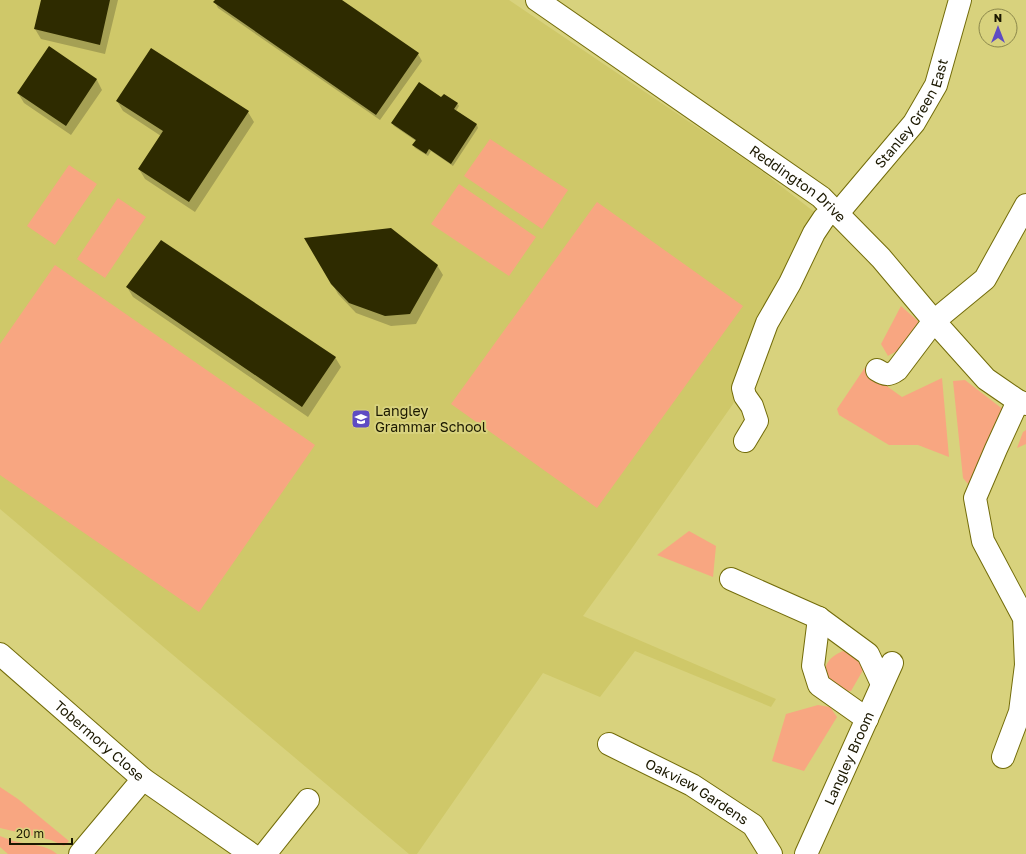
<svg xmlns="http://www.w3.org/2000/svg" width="1026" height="854" font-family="'Golos Text',sans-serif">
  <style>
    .built { fill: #cfc869 }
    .green { fill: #f8a681 }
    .shadow { fill: #0003 }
    .building { fill: #2e2b00 }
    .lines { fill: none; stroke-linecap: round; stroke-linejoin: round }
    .minor-casing { stroke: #736c0a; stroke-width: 24 }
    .minor { stroke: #fff; stroke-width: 22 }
    .labels { text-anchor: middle; stroke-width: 4; stroke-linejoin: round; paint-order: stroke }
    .street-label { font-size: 14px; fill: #1b1800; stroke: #d8d27d }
    .poi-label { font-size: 14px; fill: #1b1800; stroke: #d8d27d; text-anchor: start }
  </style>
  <rect width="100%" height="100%" fill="#d8d27d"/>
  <!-- built -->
  <path class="built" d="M 0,0 L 509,0 L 756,167 L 817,214 L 784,278 L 733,404 L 630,551 L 583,616 L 776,699 L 771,707 L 635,651 L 600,697 L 543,673 L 417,854 L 409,854 L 0,509 Z"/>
  <!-- green -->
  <path class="green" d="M 490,139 L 568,190 L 542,229 L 464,176 Z
    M 69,165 L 97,184 L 55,245 L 27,226 Z
    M 459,184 L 536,237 L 509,276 L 431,224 Z
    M 118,198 L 146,217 L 105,278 L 77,259 Z
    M 597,202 L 743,306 L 597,508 L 451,404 Z
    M 55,265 L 315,445 L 199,612 L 0,475 L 0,344 Z
    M 901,306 L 919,322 C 918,343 904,347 888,356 L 881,344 Z
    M 868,363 L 888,387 L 902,397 L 942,378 L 949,457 L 918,445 L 889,445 L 839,415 L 837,409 Z
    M 965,380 L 1000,407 L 1008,411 L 969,494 L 968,484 L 963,478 L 953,381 Z
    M 1026,430 L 1026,444 L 1017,448 L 1023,432 Z
    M 689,531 L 716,546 L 713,577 L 657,555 Z
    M 843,651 L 870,658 L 851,691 C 849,691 845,691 842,690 C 833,688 823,675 826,666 C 829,658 836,654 843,651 Z
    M 818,705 L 830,707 L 837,717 L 804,771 L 772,761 L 786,714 Z
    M 0,787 L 18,799 L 69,841 L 64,846 L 51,840 L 0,828 Z
    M 0,836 C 6,838 12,841 18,842 C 31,845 47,845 57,854 L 8,854 L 0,847 Z"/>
  <!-- shadow -->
  <path class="shadow" d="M 42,0 L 118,0 L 105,54 L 41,39 L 35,29 Z
    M 216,0 L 341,0 L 418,54 L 422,61 L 380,120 L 218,8 L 215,2 Z
    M 49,47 L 97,80 L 102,90 L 71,135 L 24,103 L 18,93 Z
    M 441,98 L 457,103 L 459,106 L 456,111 L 477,125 L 478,128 L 453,166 L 431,151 L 428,156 L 415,148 L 413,145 L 416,141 L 394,126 L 392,123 Z
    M 117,101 L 248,112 L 254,122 L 195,212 L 145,179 L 139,169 L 161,136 L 123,111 Z
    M 306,238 L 437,265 L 443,275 L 416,324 L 391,326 L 356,313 L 338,294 Z
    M 127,287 L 335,357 L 341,367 L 308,417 L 133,297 Z"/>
  <!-- building -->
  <path class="building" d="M 41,0 L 110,0 L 100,45 L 34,29 Z
    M 215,0 L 342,0 L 419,53 L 376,115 L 213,2 Z
    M 49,46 L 97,79 L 66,126 L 17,93 Z
    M 151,48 L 249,111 L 189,202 L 138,169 L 163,131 L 116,101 Z
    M 419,82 L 441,97 L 444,94 L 458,103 L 454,109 L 477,124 L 451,164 L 429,149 L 426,154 L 412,145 L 416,140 L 391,123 Z
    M 391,228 L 438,265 L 410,314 L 385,316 L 349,303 L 331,284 L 304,238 Z
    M 161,240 L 336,357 L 302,407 L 126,287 Z"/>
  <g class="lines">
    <!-- minor casing -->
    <g class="minor-casing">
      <g id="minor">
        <path id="s1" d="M 537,0 L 821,197 L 881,258 L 934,321 L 986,379 L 1018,401 L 1026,404"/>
        <path id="s2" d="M 838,213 L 914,123 L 936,85 L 960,0"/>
        <path d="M 877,370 C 885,375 889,376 897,370 L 934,321 L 985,279 L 1026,205"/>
        <path d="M 745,441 L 757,421 L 752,406 L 745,396 L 743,388 L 767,323 L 790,283 L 814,233 L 824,218 L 834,210"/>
        <path d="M 731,579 L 819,618 L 868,654 L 882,684"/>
        <path d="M 819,618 L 813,666 L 819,685 L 867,719"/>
        <path id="s3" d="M 0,654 L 143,779 L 80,854"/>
        <path id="s4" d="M 609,744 L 692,785 L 753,825 L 771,854"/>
        <path d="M 1003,757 L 1020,712 L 1026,665 L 1024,618 L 983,541 L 975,498 L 996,449 L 1018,401"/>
        <path d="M 143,779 L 251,854"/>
        <path d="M 265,854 L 308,800"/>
        <path id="s5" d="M 806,854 L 892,663"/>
      </g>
    </g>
    <!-- minor -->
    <use href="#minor" class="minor"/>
  </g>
  <!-- icons -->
  <defs>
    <g id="school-square" transform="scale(1)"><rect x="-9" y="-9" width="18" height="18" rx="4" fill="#5e4bc3" stroke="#d8d27d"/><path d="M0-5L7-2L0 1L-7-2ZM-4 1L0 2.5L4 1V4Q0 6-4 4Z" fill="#fff"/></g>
  </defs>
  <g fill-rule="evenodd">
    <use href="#school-square" x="361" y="419"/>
  </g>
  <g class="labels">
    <!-- street labels -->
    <g class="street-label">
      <text dy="5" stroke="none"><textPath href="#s2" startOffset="125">Stanley Green East</textPath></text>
      <text dy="5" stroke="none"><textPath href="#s1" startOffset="319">Reddington Drive</textPath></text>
      <text dy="5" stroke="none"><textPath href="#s3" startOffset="132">Tobermory Close</textPath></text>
      <text dy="5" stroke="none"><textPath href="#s5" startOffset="105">Langley Broom</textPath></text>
      <text dy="5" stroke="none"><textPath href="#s4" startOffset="100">Oakview Gardens</textPath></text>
    </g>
    <!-- poi labels -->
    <g class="poi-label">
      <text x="375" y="416">Langley<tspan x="375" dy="16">Grammar School</tspan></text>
    </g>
  </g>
  <!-- north arrow -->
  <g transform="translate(998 28)"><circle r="19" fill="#d8d27d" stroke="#8c884b"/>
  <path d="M0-3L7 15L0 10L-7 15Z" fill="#5e4bc3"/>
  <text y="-6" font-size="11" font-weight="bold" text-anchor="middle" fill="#1b1800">N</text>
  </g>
  <!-- scale -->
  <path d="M10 838v6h62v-6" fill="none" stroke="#1b1800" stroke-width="2"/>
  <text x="16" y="838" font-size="12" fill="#1b1800" stroke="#d8d27d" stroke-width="3" paint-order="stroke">20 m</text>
</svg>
